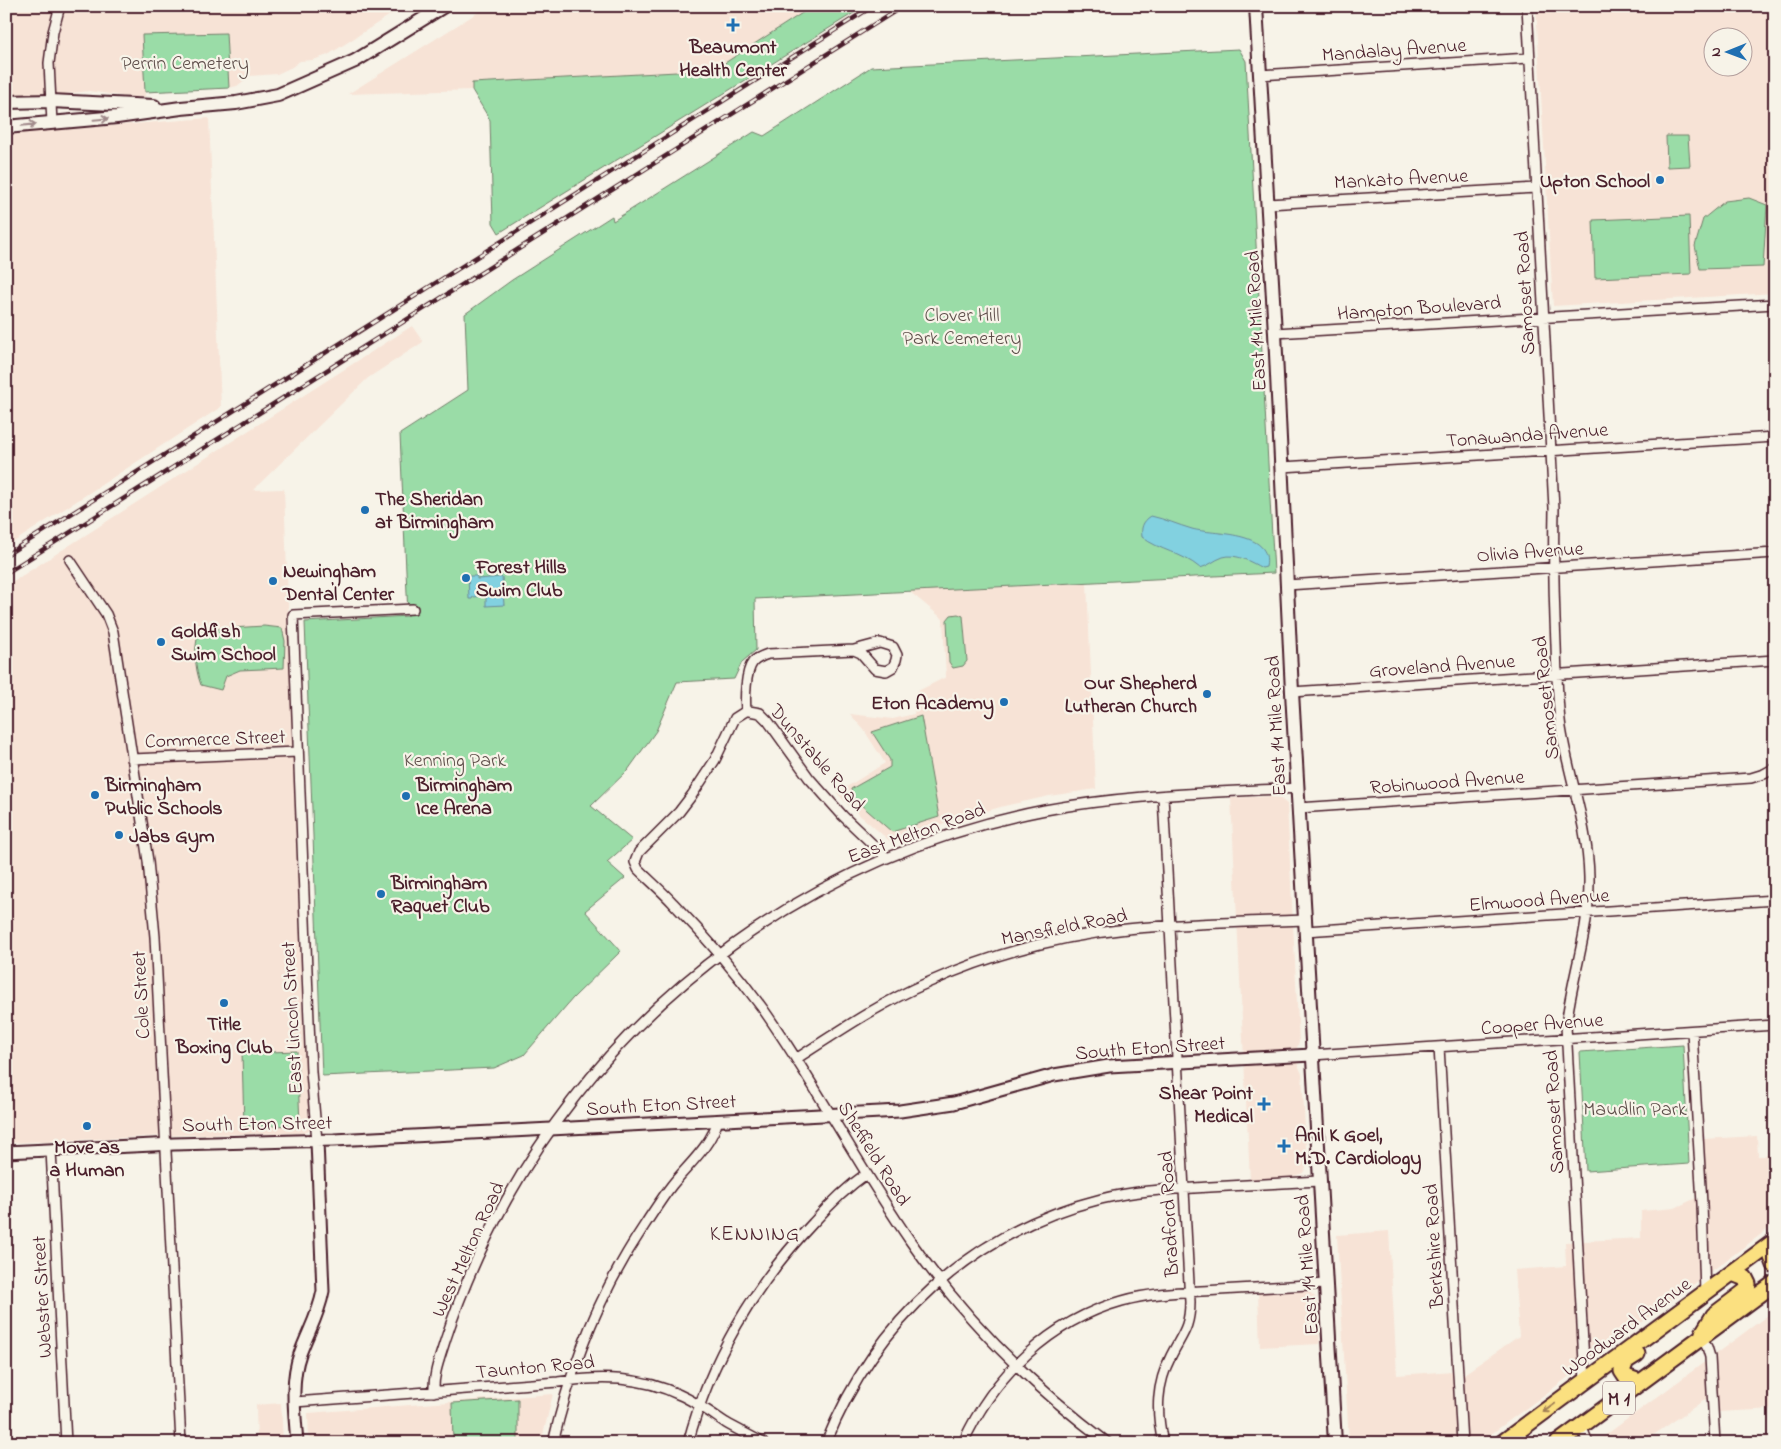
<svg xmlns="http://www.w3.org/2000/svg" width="1781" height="1449" font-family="'Indie Flower',sans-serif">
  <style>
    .built { fill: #f7e3d6; fill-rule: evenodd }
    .green { fill: #9adca7; stroke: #727e69 }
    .water { fill: #82d1e0; stroke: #6c8a98 }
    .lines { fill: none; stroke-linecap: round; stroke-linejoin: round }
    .minor-casing { stroke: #4a1f2b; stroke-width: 12 }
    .tertiary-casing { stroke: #4a1f2b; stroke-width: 15 }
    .secondary-casing { stroke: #4a1f2b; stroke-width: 16 }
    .primary-casing { stroke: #4a1f2b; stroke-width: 19 }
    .minor { stroke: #f7f3e8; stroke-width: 9 }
    .tertiary { stroke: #f7f3e8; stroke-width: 11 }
    .secondary { stroke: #f7f3e8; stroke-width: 12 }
    .primary { stroke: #fbe080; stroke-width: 15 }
    .rail-casing { stroke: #4a1f2b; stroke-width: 4.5 }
    .rail { stroke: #f7f3e8; stroke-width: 2.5; stroke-dasharray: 8; stroke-linecap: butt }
    .oneway { stroke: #a0898a }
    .oneway2 { stroke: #a28056 }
    .poi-dot { fill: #1f6fb2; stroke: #f7f3e8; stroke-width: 2 }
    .labels { text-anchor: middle; stroke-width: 4.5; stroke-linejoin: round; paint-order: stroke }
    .shield { fill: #f7f3e8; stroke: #7e5f64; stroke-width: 1 }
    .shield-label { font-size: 19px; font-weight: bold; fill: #4a1f2b }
    .poi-label { font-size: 20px; font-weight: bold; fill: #4a1f2b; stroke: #f7f3e8; text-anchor: start }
    .street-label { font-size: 20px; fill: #4a1f2b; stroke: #f7f3e8 }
    .park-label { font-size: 20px; fill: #5e4e4a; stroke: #f7f3e8 }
    .neighbourhood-label { font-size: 21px; letter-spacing: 1px; fill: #4a1f2b; stroke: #f7f3e8 }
  </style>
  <rect width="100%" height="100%" fill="#f7f3e8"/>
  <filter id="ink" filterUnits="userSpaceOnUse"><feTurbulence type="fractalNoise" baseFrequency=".02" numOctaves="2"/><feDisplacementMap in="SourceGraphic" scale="10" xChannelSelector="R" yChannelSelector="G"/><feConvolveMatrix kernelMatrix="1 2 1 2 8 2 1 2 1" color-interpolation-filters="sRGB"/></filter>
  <g filter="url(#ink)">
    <!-- built -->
    <path class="built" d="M 6,6 L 404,6 L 328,55 L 313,60 L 300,61 L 292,67 L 277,74 L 250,76 L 237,86 L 229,88 L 226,33 L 143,35 L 145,97 L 128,97 L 89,91 L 32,98 L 6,98 Z
      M 488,6 L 812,6 L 714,71 L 472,83 L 472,90 L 348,94 Z
      M 1536,6 L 1775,6 L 1775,293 L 1553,306 ZM 1714,38 L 1744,38 L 1744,68 L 1714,68 Z
      M 209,118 L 221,407 L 6,547 L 6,134 Z
      M 412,326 L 423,342 L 368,378 L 253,490 L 284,489 L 304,1043 L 310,1129 L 304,1133 L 185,1135 L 6,1143 L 6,586 Z
      M 1087,583 L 1096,789 L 1049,796 L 1004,806 L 942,824 L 891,842 L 849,806 L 837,793 L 885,763 L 864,730 L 850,714 L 893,719 L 914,714 L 918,691 L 946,677 L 943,619 L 909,591 Z
      M 1277,796 L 1287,804 L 1299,1042 L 1297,1048 L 1299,1067 L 1302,1074 L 1307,1165 L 1303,1173 L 1291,1177 L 1250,1180 L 1231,798 Z
      M 1757,1136 L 1758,1156 L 1764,1156 L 1775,1149 L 1775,1224 L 1479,1443 L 1349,1443 L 1337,1235 L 1389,1231 L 1397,1375 L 1453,1371 L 1464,1374 L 1519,1336 L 1514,1270 L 1566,1266 L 1565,1242 L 1641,1238 L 1641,1211 L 1675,1208 L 1696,1198 L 1694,1164 L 1703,1139 Z
      M 1290,1289 L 1310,1292 L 1316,1298 L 1320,1344 L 1260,1347 L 1258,1292 Z
      M 1775,1310 L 1775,1370 L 1771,1373 L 1774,1409 L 1718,1412 L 1706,1399 L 1652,1436 L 1652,1443 L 1595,1443 Z
      M 553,1394 L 541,1443 L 309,1443 L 308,1413 Z
      M 281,1403 L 283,1443 L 257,1443 L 256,1405 Z"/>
    <!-- green -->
    <path class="green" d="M 813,6 L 865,6 L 499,233 L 493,223 L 490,120 L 472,90 L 472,83 L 714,70 Z
      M 226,33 L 229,88 L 145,92 L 142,35 Z
      M 1239,49 L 1246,61 L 1274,573 L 755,599 L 756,650 L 742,662 L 734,679 L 677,682 L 656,731 L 628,770 L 591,806 L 632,840 L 607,862 L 625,878 L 585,911 L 621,951 L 573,998 L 524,1055 L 494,1068 L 322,1076 L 305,622 L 408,616 L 400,434 L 468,390 L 465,314 L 512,280 L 612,216 L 613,221 L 754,132 L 764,136 L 871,67 Z
      M 1666,136 L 1688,136 L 1690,166 L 1667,167 Z
      M 1749,198 L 1767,205 L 1763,267 L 1700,269 L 1695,246 L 1703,219 L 1725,201 Z
      M 1689,216 L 1691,274 L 1595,278 L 1593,220 Z
      M 958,614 L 963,616 L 967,661 L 963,666 L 953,668 L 949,662 L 947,620 L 951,615 Z
      M 264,626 L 282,628 L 285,641 L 284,668 L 240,670 L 226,676 L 221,690 L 201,685 C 194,666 194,649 199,630 Z
      M 921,716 L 939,817 L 892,832 L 852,797 L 851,789 L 890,767 L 890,760 L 872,732 Z
      M 1683,1045 L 1689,1164 L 1586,1171 L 1580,1052 Z
      M 297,1051 L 300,1125 L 244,1127 L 242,1053 Z
      M 518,1399 L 518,1443 L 453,1443 L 452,1403 Z"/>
    <!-- water -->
    <path class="water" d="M 1151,516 C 1165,519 1178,525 1192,529 C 1213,535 1274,530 1266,567 L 1262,568 C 1251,562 1236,553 1223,557 C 1214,560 1209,566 1200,568 C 1181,552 1160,551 1142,537 C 1141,528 1142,522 1151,516 Z
      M 468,576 L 477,576 L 477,579 L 502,577 L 504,605 L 486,606 L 486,596 L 473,597 L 472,599 L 469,599 Z"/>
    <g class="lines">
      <!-- minor casing -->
      <g class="minor-casing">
        <path id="minor" d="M 1527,6 L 1554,508 C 1553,554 1554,599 1556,645 C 1557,673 1557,701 1561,728 C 1569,779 1588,825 1589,877 C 1590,930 1572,975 1566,1026 L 1585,1381
          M 1260,75 L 1529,58
          M 52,123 L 49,63 L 53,32 L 60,6
          M 1268,204 L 1536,188
          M 1275,333 L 1775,304
          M 1282,467 L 1775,437
          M 70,560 L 106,614 L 113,632 L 148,861 L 155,937 L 181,1443
          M 1287,585 L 1775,553
          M 1292,692 L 1775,660
          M 746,711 C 745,699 745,672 753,662 C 757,658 762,656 768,654 L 854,650 L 861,653 L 875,669 L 886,671 L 893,667 L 896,660 L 897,655 L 893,647 L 880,643 L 854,650
          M 132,759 L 298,752
          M 1163,796 L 1190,1302 C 1190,1328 1182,1334 1171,1356 C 1156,1385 1156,1412 1163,1443
          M 1298,808 L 1751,778 L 1764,774 L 1775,768
          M 887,858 L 843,816 L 809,778 L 768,721 L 760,713 L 749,711 L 746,711 L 735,718 L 715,760 L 692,795 L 679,812 L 639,852 L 635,862 L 638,869 C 649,880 662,891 673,903 C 705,936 736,972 763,1009 C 816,1084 858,1166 911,1242 C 965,1320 1032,1386 1108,1443
          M 1305,931 L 1775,900
          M 1692,1031 L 1702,1204 L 1705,1293
          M 1439,1047 L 1462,1443
          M 1312,1055 L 1775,1025
          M 796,1059 C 838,1032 880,1003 927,983 C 989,955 1059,936 1127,929 C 1186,923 1246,922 1305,920
          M 317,1141 L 311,1072 L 293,615 L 413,609
          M 51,1150 L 66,1443
          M 1701,1337 L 1707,1347 L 1710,1357 L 1715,1443
          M 434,1392 C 433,1374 440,1358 445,1341 C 461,1292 482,1244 507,1199 C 622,995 815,855 1045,810 C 1128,794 1213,793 1297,788
          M 295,1402 L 558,1382 C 600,1376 640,1376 680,1395 C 696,1402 711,1413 726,1423 C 738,1430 751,1436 763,1443
          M 1581,1425 L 1588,1443
          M 553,1443 C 571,1366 600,1292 644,1226 C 653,1212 662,1198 672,1185 C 688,1165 711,1146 718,1120
          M 688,1443 C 710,1360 755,1284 813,1223 C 829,1205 846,1188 866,1174
          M 826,1443 C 875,1321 972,1231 1101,1199 C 1136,1190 1173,1189 1210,1187 C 1246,1185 1283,1183 1319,1181
          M 963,1443 C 993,1376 1050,1321 1122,1301 C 1153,1292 1187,1292 1219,1290 C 1255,1288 1290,1286 1326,1284"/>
      </g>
      <!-- tertiary casing -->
      <g class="tertiary-casing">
        <path id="tertiary" d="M 6,1152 L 174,1144 L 334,1140 L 900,1111 L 954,1103 L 1054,1075 L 1109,1066 L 1312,1055
          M 297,1443 C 295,1414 290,1382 300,1354 C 308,1332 319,1314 323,1291 L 317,1141"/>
      </g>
      <!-- secondary casing -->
      <g class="secondary-casing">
        <path id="secondary" d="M 1256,6 L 1275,333 L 1292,692 L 1335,1443
          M 6,102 L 51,101 L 154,106
          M 6,127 L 117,117 L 181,108 L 236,103 L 278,95 L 355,61 L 444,6"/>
      </g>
      <!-- primary casing -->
      <g class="primary-casing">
        <path id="primary" d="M 1775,1252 L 1772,1257 L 1775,1265
          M 1703,1333 L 1714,1315 L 1747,1290 L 1748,1284 L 1745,1278 L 1732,1273
          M 1637,1354 L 1626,1361 L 1622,1371 L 1626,1377 L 1640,1382
          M 1502,1443 L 1775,1241
          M 1558,1443 L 1775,1283"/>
      </g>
      <!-- minor -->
      <use href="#minor" class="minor"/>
      <!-- tertiary -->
      <use href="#tertiary" class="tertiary"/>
      <!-- secondary -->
      <use href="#secondary" class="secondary"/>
      <!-- primary -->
      <use href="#primary" class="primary"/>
      <!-- rail casing -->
      <g class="rail-casing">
        <path id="rail" d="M 6,555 L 873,6
          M 6,573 L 903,6"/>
      </g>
      <!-- rail -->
      <use href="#rail" class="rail"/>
    </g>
    <!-- one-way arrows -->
    <defs><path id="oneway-shaft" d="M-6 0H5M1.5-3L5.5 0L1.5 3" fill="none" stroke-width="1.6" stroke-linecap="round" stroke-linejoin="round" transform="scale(1.25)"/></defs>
    <g class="oneway">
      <use href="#oneway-shaft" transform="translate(101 119) rotate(-5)"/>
      <use href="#oneway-shaft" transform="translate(29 125) rotate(-6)"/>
    </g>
    <use class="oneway2" href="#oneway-shaft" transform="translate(1549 1408) rotate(144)"/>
  </g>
  <!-- markers -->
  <g class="poi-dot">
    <path d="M730.5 17.5h5v5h5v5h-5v5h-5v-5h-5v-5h5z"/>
    <circle cx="1660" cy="180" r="5"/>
    <circle cx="365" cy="510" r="5"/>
    <circle cx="466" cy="578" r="5"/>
    <circle cx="273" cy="581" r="5"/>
    <circle cx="161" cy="642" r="5"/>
    <circle cx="1207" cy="694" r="5"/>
    <circle cx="1004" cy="702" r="5"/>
    <circle cx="95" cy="795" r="5"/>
    <circle cx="406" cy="796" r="5"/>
    <circle cx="119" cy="835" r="5"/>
    <circle cx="381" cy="894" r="5"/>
    <circle cx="224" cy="1003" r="5"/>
    <path d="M1261.5 1096.5h5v5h5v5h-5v5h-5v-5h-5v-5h5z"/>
    <circle cx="87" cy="1126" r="5"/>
    <path d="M1281.5 1138.5h5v5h5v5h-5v5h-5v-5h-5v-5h5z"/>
  </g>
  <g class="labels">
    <!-- shield labels -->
    <rect class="shield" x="1603" y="1381.5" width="32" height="33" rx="4"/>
    <g class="shield-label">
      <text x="1619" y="1405">M 1</text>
    </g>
    <!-- poi labels -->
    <g class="poi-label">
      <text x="733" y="53" text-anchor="middle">Beaumont<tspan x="733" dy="23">Health Center</tspan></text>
      <text x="1650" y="187" text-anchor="end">Upton School</text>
      <text x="375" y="505">The Sheridan<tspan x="375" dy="23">at Birmingham</tspan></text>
      <text x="476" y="573">Forest Hills<tspan x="476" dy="23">Swim Club</tspan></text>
      <text x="283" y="577">Newingham<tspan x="283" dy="23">Dental Center</tspan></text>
      <text x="171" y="637">Goldfish<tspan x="171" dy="23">Swim School</tspan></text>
      <text x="1197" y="689" text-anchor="end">Our Shepherd<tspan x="1197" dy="23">Lutheran Church</tspan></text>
      <text x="994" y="709" text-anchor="end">Eton Academy</text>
      <text x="105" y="791">Birmingham<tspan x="105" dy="23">Public Schools</tspan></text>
      <text x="416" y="791">Birmingham<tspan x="416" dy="23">Ice Arena</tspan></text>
      <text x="129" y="842">Jabs Gym</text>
      <text x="391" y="889">Birmingham<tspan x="391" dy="23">Raquet Club</tspan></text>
      <text x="224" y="1030" text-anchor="middle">Title<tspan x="224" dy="23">Boxing Club</tspan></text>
      <text x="1253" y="1099" text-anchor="end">Shear Point<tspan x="1253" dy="23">Medical</tspan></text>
      <text x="1295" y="1141">Anil K Goel,<tspan x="1295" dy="23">M.D. Cardiology</tspan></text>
      <text x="87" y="1153" text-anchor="middle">Move as<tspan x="87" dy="23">a Human</tspan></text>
    </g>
    <!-- street labels -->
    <g class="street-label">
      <text transform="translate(1394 49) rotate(-4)" y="7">Mandalay Avenue</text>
      <text transform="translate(1401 178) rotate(-3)" y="7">Mankato Avenue</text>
      <text transform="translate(1524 293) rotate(-93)" y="7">Samoset Road</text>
      <text transform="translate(1419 307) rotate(-4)" y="7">Hampton Boulevard</text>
      <text transform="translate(1255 321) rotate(-93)" y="7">East 14 Mile Road</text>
      <text transform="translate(1527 434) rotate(-4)" y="7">Tonawanda Avenue</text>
      <text transform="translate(1530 551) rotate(-4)" y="7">Olivia Avenue</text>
      <text transform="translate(1442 665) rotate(-4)" y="7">Groveland Avenue</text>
      <text transform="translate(1545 698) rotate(-96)" y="7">Samoset Road</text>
      <text transform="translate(1275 726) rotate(-93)" y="7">East 14 Mile Road</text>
      <text transform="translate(215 738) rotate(-2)" y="7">Commerce Street</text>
      <text transform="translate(818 757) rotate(49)" y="7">Dunstable Road</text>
      <text transform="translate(1447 781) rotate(-4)" y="7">Robinwood Avenue</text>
      <text transform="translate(916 832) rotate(-20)" y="7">East Melton Road</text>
      <text transform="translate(1539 899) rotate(-4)" y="7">Elmwood Avenue</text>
      <text transform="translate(1064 926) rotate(-11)" y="7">Mansfield Road</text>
      <text transform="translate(140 995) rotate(-93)" y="7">Cole Street</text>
      <text transform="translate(291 1018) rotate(-93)" y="7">East Lincoln Street</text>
      <text transform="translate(1542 1023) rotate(-4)" y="7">Cooper Avenue</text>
      <text transform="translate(1150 1047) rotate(-4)" y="7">South Eton Street</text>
      <text transform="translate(661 1104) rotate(-3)" y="7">South Eton Street</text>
      <text transform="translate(1553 1112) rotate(-93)" y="7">Samoset Road</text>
      <text transform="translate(257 1123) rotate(-1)" y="7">South Eton Street</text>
      <text transform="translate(875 1153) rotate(58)" y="7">Sheffield Road</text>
      <text transform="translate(1168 1214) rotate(-93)" y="7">Bradford Road</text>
      <text transform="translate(1433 1246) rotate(-93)" y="7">Berkshire Road</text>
      <text transform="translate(467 1249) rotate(-65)" y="7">West Melton Road</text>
      <text transform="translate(1306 1265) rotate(-94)" y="7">East 14 Mile Road</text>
      <text transform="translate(41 1297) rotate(-93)" y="7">Webster Street</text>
      <text transform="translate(1626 1326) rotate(-36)" y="7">Woodward Avenue</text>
      <text transform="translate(535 1366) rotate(-5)" y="7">Taunton Road</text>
    </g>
    <!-- park labels -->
    <g class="park-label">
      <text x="185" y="69">Perrin Cemetery</text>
      <text x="962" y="321">Clover Hill<tspan x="962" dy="23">Park Cemetery</tspan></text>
      <text x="455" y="766">Kenning Park</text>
      <text x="1635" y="1115">Maudlin Park</text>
    </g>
    <!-- neighbourhood labels -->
    <g class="neighbourhood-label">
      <text x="755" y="1240">KENNING</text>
    </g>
  </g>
  <!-- margin -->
  <rect width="1781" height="1449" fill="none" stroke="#f7f3e8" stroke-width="25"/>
  <rect x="12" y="12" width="1756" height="1424" fill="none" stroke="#4a1f2b" stroke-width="2" filter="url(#ink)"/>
  <!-- north arrow -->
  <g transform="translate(1728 52) rotate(269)"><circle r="24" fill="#f7f3e8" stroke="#b29e9c"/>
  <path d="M0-4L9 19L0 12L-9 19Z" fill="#1f6fb2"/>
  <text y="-8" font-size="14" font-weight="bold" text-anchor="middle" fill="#4a1f2b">N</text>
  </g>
</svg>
